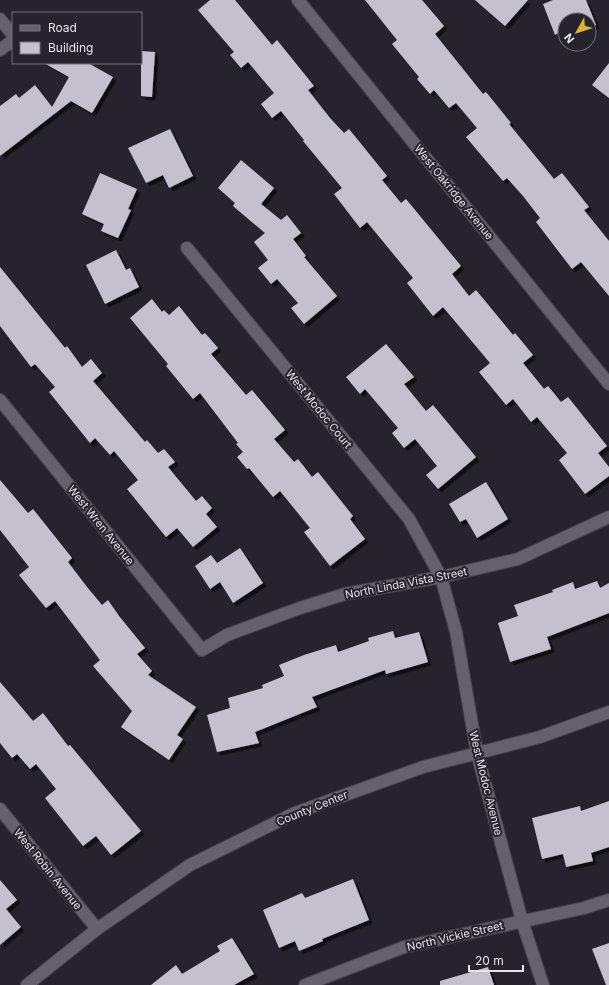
<svg xmlns="http://www.w3.org/2000/svg" width="609" height="985" font-family="Inter,sans-serif">
  <style>
    .building { fill: #c4c0ce; filter: url(#shadow) }
    .lines { fill: none; stroke-linecap: round; stroke-linejoin: round }
    .minor-casing { stroke: #444149; stroke-width: 14 }
    .tertiary-casing { stroke: #444149; stroke-width: 14 }
    .minor { stroke: #64606c; stroke-width: 12 }
    .tertiary { stroke: #64606c; stroke-width: 12 }
    .labels { text-anchor: middle; stroke-width: 4; stroke-linejoin: round; paint-order: stroke }
    .street-label { font-size: 11px; fill: #e7e4ec; stroke: #27232e }
  </style>
  <defs>
    <filter id="shadow"><feDropShadow dx="3.5" dy="3.5" stdDeviation="0" flood-color="#0009"/></filter>
  </defs>
  <rect width="100%" height="100%" fill="#27232e"/>
  <!-- building -->
  <path class="building" d="M 210,0 L 235,0 L 272,45 L 277,40 L 314,86 L 308,90 L 330,118 L 344,133 L 349,129 L 387,176 L 382,180 L 401,203 L 406,199 L 461,266 L 452,274 L 469,296 L 476,290 L 513,335 L 515,333 L 533,355 L 523,363 L 544,389 L 548,386 L 561,402 L 568,397 L 607,446 L 598,453 L 609,467 L 609,476 L 585,494 L 559,460 L 567,453 L 537,417 L 531,422 L 513,399 L 506,405 L 479,372 L 490,363 L 443,307 L 433,316 L 407,283 L 413,278 L 367,222 L 360,228 L 334,194 L 342,188 L 303,141 L 304,140 L 281,111 L 272,118 L 261,104 L 274,93 L 248,62 L 241,68 L 230,55 L 234,52 L 198,10 Z
    M 365,0 L 422,0 L 444,26 L 435,34 L 483,94 L 486,92 L 511,123 L 509,124 L 554,179 L 562,173 L 589,207 L 584,210 L 609,241 L 609,296 L 581,262 L 572,269 L 536,222 L 540,218 L 523,196 L 507,178 L 503,181 L 466,137 L 477,128 L 456,103 L 449,108 L 434,90 L 430,94 L 417,79 L 419,77 L 392,44 L 397,40 Z
    M 475,0 L 528,0 L 505,26 Z
    M 553,0 L 586,0 L 596,25 L 589,28 L 589,20 L 565,20 L 565,38 L 561,39 L 558,33 L 555,35 L 543,4 Z
    M 141,51 L 155,52 L 152,97 L 141,96 Z
    M 44,63 L 88,63 L 113,77 L 92,113 L 71,101 L 0,156 L 0,106 L 16,94 L 19,98 L 35,85 L 52,107 L 69,77 Z
    M 609,63 L 609,98 L 592,85 Z
    M 170,129 L 193,176 L 169,188 L 163,175 L 146,183 L 128,148 Z
    M 241,160 L 274,188 L 261,204 L 281,220 L 287,215 L 301,233 L 293,239 L 306,256 L 304,257 L 337,296 L 304,324 L 291,308 L 298,303 L 277,279 L 271,284 L 258,268 L 268,260 L 254,242 L 265,233 L 233,206 L 235,203 L 218,188 Z
    M 100,173 L 137,189 L 128,209 L 131,210 L 118,238 L 101,231 L 104,224 L 82,214 Z
    M 116,250 L 126,270 L 130,268 L 139,287 L 105,304 L 86,265 Z
    M 0,267 L 65,348 L 67,346 L 82,367 L 91,359 L 102,373 L 93,381 L 145,442 L 147,440 L 158,453 L 164,449 L 175,462 L 168,467 L 196,501 L 202,496 L 212,508 L 206,514 L 217,527 L 193,547 L 177,528 L 166,537 L 127,489 L 138,480 L 114,451 L 110,455 L 95,438 L 90,443 L 49,392 L 55,387 L 35,364 L 31,367 L 0,326 Z
    M 152,299 L 162,312 L 164,310 L 169,315 L 179,306 L 202,335 L 205,333 L 218,348 L 211,354 L 246,395 L 252,390 L 285,430 L 274,439 L 294,462 L 298,459 L 312,477 L 318,472 L 353,516 L 350,519 L 365,539 L 330,566 L 304,532 L 310,528 L 280,491 L 273,497 L 249,468 L 247,469 L 237,457 L 243,452 L 236,444 L 238,443 L 200,393 L 193,399 L 166,366 L 168,364 L 130,318 Z
    M 386,344 L 414,377 L 404,384 L 426,411 L 433,405 L 476,457 L 438,489 L 426,475 L 437,466 L 415,439 L 404,448 L 392,433 L 398,428 L 365,389 L 360,394 L 346,377 Z
    M 0,480 L 28,513 L 33,509 L 72,558 L 68,562 L 87,587 L 102,605 L 108,600 L 119,616 L 145,648 L 137,654 L 152,671 L 148,675 L 196,707 L 177,735 L 183,739 L 169,760 L 121,727 L 132,711 L 93,666 L 100,660 L 55,601 L 46,608 L 19,575 L 29,567 L 0,530 Z
    M 486,482 L 508,519 L 477,538 L 466,519 L 460,522 L 449,504 Z
    M 240,548 L 263,583 L 233,603 L 220,582 L 210,589 L 195,566 L 211,555 L 217,563 Z
    M 597,581 L 600,588 L 609,583 L 609,613 L 547,637 L 551,649 L 510,662 L 498,623 L 518,616 L 514,605 L 553,592 L 552,590 L 573,582 L 575,589 Z
    M 393,631 L 395,638 L 419,632 L 428,662 L 386,674 L 385,670 L 312,697 L 317,707 L 255,732 L 259,743 L 217,752 L 207,715 L 230,708 L 228,698 L 263,688 L 262,685 L 284,676 L 279,665 L 304,655 L 336,645 L 338,652 L 369,641 L 368,638 Z
    M 0,682 L 33,721 L 43,713 L 68,746 L 70,745 L 141,831 L 111,855 L 96,836 L 83,846 L 45,798 L 56,789 L 36,764 L 30,769 L 17,754 L 12,758 L 0,743 Z
    M 609,801 L 609,847 L 591,853 L 593,861 L 566,867 L 563,854 L 542,859 L 532,818 L 580,806 L 581,811 Z
    M 353,879 L 369,920 L 322,939 L 323,941 L 299,951 L 295,941 L 279,948 L 263,910 L 302,893 L 305,898 Z
    M 0,880 L 17,900 L 6,909 L 21,927 L 0,945 Z
    M 232,938 L 254,974 L 234,985 L 151,985 L 176,965 L 182,974 L 220,951 L 217,946 Z
    M 609,943 L 609,985 L 606,985 L 592,949 Z
    M 488,967 L 494,985 L 440,985 L 440,981 Z"/>
  <g class="lines">
    <!-- minor casing -->
    <g class="minor-casing">
      <path id="minor" d="M 298,0 L 609,384
        M 0,19 L 13,35
        M 0,50 L 13,40
        M 187,248 L 409,519 L 441,577 L 456,632 L 477,753 L 522,921 L 543,985
        M 0,400 L 202,650 L 227,635 L 300,608 L 345,594 L 441,577 L 518,559 L 609,517
        M 0,809 L 97,929
        M 305,985 L 404,947 L 584,908 L 609,900"/>
    </g>
    <!-- tertiary casing -->
    <g class="tertiary-casing">
      <path id="tertiary" d="M 27,985 L 97,929 L 190,865 L 295,813 L 423,767 L 540,737 L 609,712"/>
    </g>
    <!-- minor -->
    <use href="#minor" class="minor"/>
    <!-- tertiary -->
    <use href="#tertiary" class="tertiary"/>
  </g>
  <g class="labels">
    <!-- street labels -->
    <g class="street-label">
      <text transform="translate(454 192) rotate(51)" y="4">West Oakridge Avenue</text>
      <text transform="translate(319 409) rotate(51)" y="4">West Modoc Court</text>
      <text transform="translate(101 525) rotate(51)" y="4">West Wren Avenue</text>
      <text transform="translate(406 583) rotate(-11)" y="4">North Linda Vista Street</text>
      <text transform="translate(486 783) rotate(76)" y="4">West Modoc Avenue</text>
      <text transform="translate(312 808) rotate(-22)" y="4">County Center</text>
      <text transform="translate(48 869) rotate(51)" y="4">West Robin Avenue</text>
      <text transform="translate(455 936) rotate(-13)" y="4">North Vickie Street</text>
    </g>
  </g>
  <!-- legend -->
  <rect x="12" y="12" width="130" height="52" fill="#27232e" stroke="#74707a"/>
  <rect x="20" y="25" width="20" height="6" fill="#64606c" stroke="#74707a"/>
  <text x="48" y="32" font-size="12" fill="#e7e4ec">Road</text>
  <rect x="20" y="42" width="20" height="12" fill="#c4c0ce" stroke="#74707a"/>
  <text x="48" y="52" font-size="12" fill="#e7e4ec">Building</text>
  <!-- north arrow -->
  <g transform="translate(577 32) rotate(231)"><circle r="19" fill="#27232e" stroke="#74707a"/>
  <path d="M0-3L7 15L0 10L-7 15Z" fill="#dcb233"/>
  <text y="-6" font-size="11" font-weight="bold" text-anchor="middle" fill="#e7e4ec">N</text>
  </g>
  <!-- scale -->
  <path d="M469 965v6h54v-6" fill="none" stroke="#e7e4ec" stroke-width="2"/>
  <text x="475" y="965" font-size="12" fill="#e7e4ec" stroke="#27232e" stroke-width="3" paint-order="stroke">20 m</text>
</svg>
